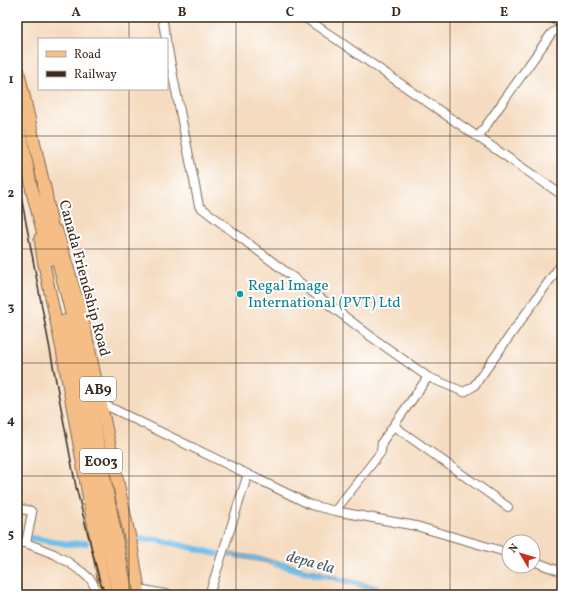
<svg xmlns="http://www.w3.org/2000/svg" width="579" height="612" font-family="Vollkorn,serif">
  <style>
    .water { fill: #72c0ec; stroke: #567585 }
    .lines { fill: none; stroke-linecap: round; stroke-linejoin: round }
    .canal { stroke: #72c0ec; stroke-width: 6 }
    .minor-casing { stroke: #7c6857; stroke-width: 10 }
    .major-casing { stroke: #7c6857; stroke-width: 13 }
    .highway-casing { stroke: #7c6857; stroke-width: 14 }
    .minor { stroke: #fff; stroke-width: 8 }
    .major { stroke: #f5be86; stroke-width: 11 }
    .highway { stroke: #f5be86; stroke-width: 12 }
    .rail { stroke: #3b2a1e; stroke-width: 1.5 }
    .grid { fill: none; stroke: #3b2a1e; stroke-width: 1; stroke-opacity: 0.55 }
    .culture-dot { fill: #0f9aa8; stroke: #fff; stroke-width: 1.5 }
    .labels { text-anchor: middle; stroke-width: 4; stroke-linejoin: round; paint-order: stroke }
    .shield { fill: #fff; stroke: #766a62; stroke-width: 1 }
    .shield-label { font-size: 14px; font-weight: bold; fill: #3b2a1e }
    .street-label { font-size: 15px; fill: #3b2a1e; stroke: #fff }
    .culture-label { font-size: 15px; fill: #0d838f; stroke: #fff; text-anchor: start }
    .water-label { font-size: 16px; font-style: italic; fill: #4e5e66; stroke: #fff }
    .neatline { fill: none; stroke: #3b2a1e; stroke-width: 1.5 }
    .grid-label { font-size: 13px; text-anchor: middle; font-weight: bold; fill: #3b2a1e }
  </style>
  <rect width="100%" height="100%" fill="#fff"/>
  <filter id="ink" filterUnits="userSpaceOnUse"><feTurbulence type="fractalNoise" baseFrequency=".025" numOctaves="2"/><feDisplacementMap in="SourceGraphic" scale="8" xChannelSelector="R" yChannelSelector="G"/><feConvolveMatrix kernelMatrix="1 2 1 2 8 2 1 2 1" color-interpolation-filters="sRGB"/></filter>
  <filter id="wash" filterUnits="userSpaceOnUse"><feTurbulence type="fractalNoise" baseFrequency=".012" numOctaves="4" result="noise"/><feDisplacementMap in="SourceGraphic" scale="16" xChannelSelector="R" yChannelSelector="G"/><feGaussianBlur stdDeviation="0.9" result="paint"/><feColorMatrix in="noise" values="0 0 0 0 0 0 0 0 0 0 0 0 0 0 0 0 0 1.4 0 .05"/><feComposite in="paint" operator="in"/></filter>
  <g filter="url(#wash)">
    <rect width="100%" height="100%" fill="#f5dcc0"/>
    <!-- water -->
    <path class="water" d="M 230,553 L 254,556 L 299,566 L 309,570 L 316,570 L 339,577 L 376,586 L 383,590 L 385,592 L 368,590 L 358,586 L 338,581 L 316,574 L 308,573 L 297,568 L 229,556 Z"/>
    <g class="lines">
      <!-- canal -->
      <path class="canal" d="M 17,536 L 22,537
        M 32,538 L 68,544 L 86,543
        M 136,539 L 160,540 L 217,554
        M 275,564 L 323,576
        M 370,589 L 387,595"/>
    </g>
  </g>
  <g filter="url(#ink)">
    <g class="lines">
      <!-- minor casing -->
      <g class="minor-casing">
        <path id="minor" d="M 162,17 L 166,39
          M 304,17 L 562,195
          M 167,44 L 175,86 L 199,206 L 373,338 L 428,377 L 464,392 L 474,386 L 562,263
          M 478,137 L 551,34 C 555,30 557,30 562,33
          M 101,403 L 311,505 L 335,511 L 416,526 L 509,553
          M 394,426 L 508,507
          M 17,508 L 31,511 L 32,513 L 26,543
          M 335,511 L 381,452 L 382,442 L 428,377
          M 17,543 L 26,543 L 54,554 L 68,562 L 82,572 L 91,580 L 99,595
          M 533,561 L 562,572
          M 139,589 L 170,595
          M 209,595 L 248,474"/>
      </g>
      <!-- major casing -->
      <g class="major-casing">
        <path id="major" d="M 553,17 L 562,23
          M 17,64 L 46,194
          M 17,113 L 34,199
          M 57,231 L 82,315 L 132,547 L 140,595
          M 40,238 L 43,259 L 62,350 L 106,595"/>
      </g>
      <!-- highway casing -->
      <g class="highway-casing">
        <path id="highway" d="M 44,185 L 57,256 L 75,327 L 127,595
          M 32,190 L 50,259
          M 65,321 L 118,595"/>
      </g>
      <!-- minor -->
      <use href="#minor" class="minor"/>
      <!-- major -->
      <use href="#major" class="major"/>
      <!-- highway -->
      <use href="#highway" class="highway"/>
      <!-- rail -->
      <path class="rail" d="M 17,175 L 76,487 L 100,582 L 106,595"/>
    </g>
  </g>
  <!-- grid -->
  <path class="grid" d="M 129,17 L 129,39M 236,17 L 236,595M 343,17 L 343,595M 450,17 L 450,595M 129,89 L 129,595M 17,136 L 562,136M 17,249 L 562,249M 17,363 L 562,363M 17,476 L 562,476"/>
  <!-- markers -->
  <circle class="culture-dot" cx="240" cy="294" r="4"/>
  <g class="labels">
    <!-- shield labels -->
    <g class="shield">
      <rect x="80" y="377" width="36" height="24" rx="3"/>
      <rect x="80" y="449" width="42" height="24" rx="3"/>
    </g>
    <g class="shield-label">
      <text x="98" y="394">AB9</text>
      <text x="101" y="466">E003</text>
    </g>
    <!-- street labels -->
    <g class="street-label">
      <text transform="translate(85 278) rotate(75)" y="5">Canada Friendship Road</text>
    </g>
    <!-- culture labels -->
    <g class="culture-label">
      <text x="248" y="290">Regal Image<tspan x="248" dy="17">International (PVT) Ltd</tspan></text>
    </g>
    <!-- water labels -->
    <g class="water-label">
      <text transform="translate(311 561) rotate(15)" y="6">depa ela</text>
    </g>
  </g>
  <!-- margin -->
  <rect width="579" height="612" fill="none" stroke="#fff" stroke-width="44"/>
  <!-- legend -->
  <rect x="38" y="38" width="130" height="52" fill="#ffffff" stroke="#b1aaa5"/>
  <rect x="46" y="51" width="20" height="6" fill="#f5be86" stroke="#b1aaa5"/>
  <text x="74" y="58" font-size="12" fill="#3b2a1e">Road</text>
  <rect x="46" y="71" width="20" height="6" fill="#3b2a1e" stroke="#b1aaa5"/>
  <text x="74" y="78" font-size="12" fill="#3b2a1e">Railway</text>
  <!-- north arrow -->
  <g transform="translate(521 554) rotate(308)"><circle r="19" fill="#ffffff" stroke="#b1aaa5"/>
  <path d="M0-3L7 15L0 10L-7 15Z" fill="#c8321e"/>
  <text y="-6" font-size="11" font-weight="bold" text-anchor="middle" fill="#3b2a1e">N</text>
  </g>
  <rect x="22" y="22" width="535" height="568" class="neatline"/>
  <g class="grid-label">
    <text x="76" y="16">A</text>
    <text x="182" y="16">B</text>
    <text x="290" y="16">C</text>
    <text x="396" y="16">D</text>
    <text x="504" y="16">E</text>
    <text x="11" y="83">1</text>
    <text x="11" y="197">2</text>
    <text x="11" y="311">3</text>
    <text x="11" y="424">4</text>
    <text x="11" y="538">5</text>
  </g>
</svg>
